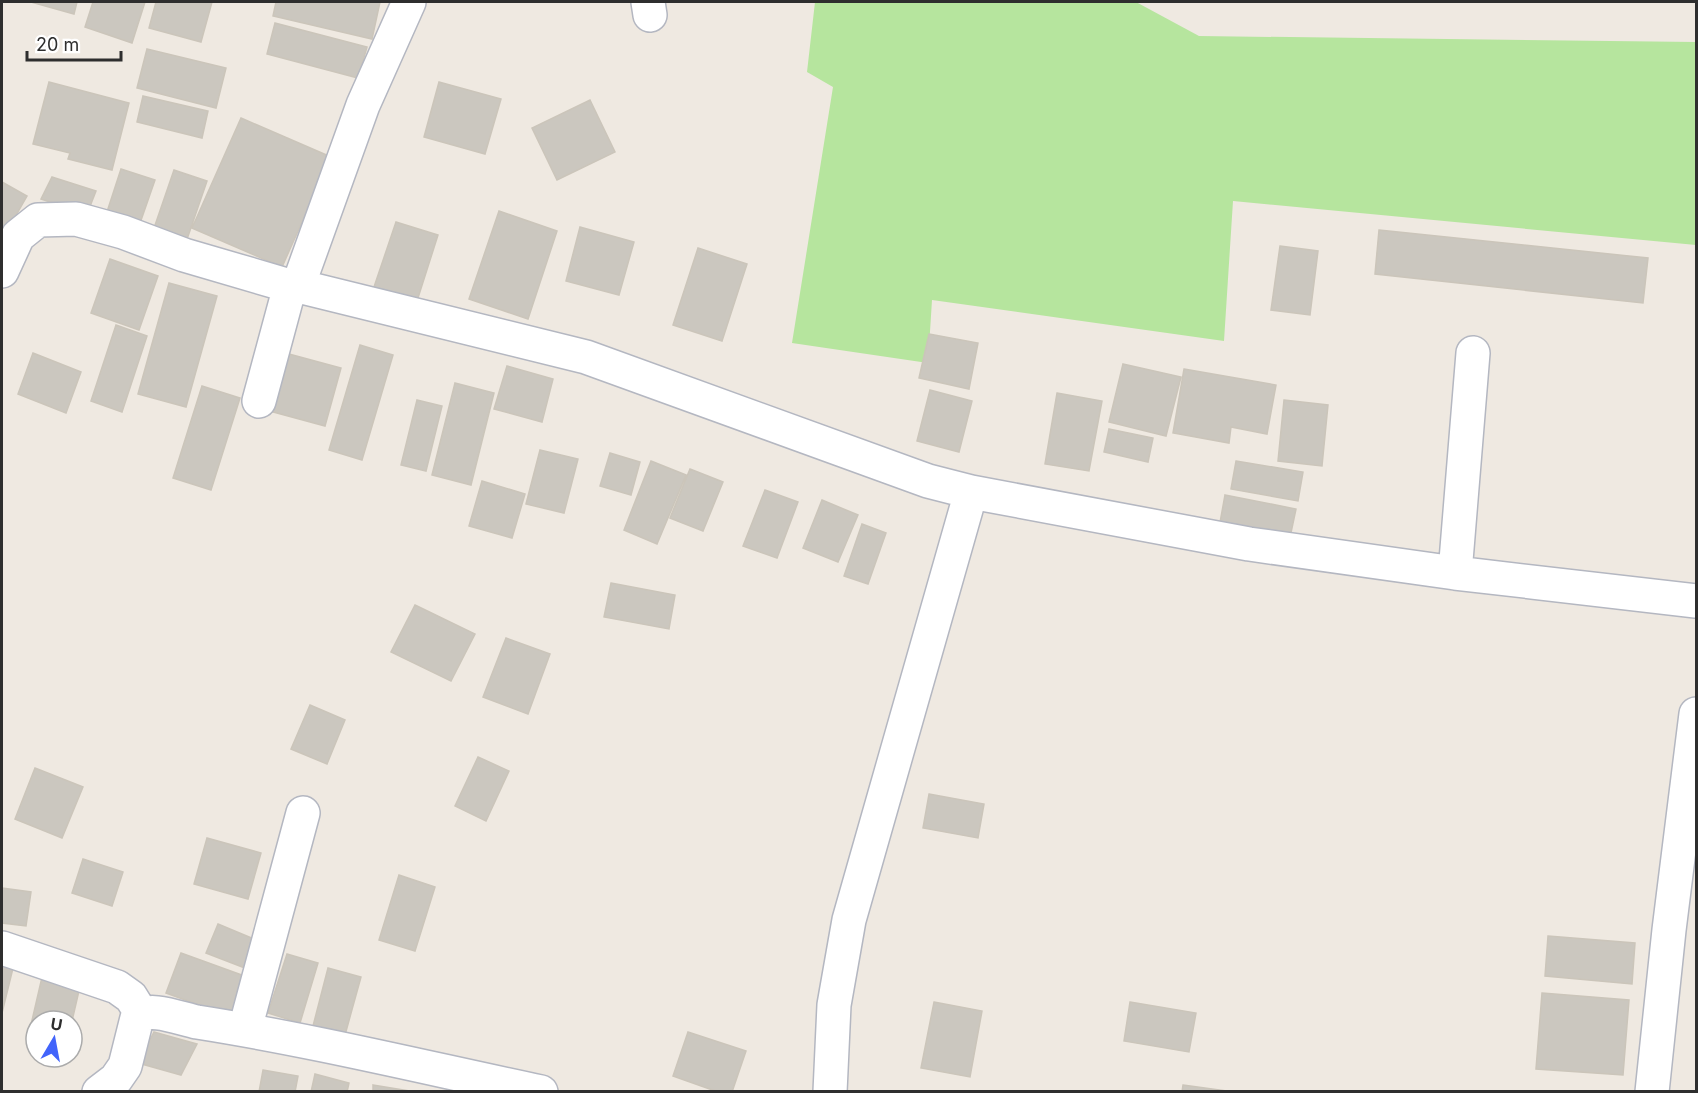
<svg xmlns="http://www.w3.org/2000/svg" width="1698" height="1093" font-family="Inter,sans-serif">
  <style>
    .green { fill: #b6e59e }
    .building { fill: #cbc7bf; stroke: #cbc5ba; stroke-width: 1.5 }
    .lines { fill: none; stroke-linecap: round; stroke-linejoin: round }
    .minor-casing { stroke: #b4b7c1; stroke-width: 36 }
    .minor { stroke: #fff; stroke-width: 33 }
  </style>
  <rect width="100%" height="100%" fill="#efe9e1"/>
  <!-- green -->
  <path class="green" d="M 815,2 L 1136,2 L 1199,36 L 1696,42 L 1696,245 L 1233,201 L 1224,341 L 932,300 L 928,363 L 792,343 L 833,87 L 807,72 Z"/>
  <!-- building -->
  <path class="building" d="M 31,2 L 77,2 L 74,14 Z
    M 93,2 L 145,2 L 132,43 L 85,27 Z
    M 156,2 L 212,2 L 201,42 L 149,28 Z
    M 276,2 L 380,2 L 372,39 L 273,16 Z
    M 275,23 L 367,47 L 358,78 L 267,54 Z
    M 147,49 L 226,68 L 216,108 L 137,88 Z
    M 49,82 L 129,103 L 112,170 L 68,159 L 70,153 L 33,144 Z
    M 439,82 L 501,99 L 485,154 L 424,137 Z
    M 143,96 L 208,111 L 202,138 L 137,122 Z
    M 590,100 L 615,152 L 557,180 L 532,128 Z
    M 241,118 L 331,157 L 282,267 L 192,228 Z
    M 121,169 L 155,180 L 139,226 L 105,218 Z
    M 174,170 L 207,181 L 185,245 L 152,234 Z
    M 52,177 L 96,191 L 87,214 L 41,199 Z
    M 2,182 L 27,196 L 7,231 L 2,228 Z
    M 499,211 L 557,231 L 528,319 L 469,299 Z
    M 396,222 L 438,235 L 417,301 L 374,287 Z
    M 580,227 L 634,242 L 619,295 L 566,281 Z
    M 1379,230 L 1648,258 L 1643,303 L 1375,274 Z
    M 1280,246 L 1318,251 L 1310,315 L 1271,310 Z
    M 698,248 L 747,264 L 722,341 L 673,325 Z
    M 110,259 L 158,276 L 139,330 L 91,313 Z
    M 169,283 L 217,296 L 186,407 L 138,394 Z
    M 116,325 L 147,336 L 122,412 L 91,401 Z
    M 929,334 L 978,343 L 969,389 L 919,378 Z
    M 360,345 L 393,355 L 362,460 L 329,450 Z
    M 33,353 L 81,372 L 66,413 L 18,394 Z
    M 289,354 L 341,368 L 325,426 L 273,412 Z
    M 1123,364 L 1181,377 L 1166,436 L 1109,422 Z
    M 507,366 L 553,379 L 542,422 L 494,409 Z
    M 1184,369 L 1276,385 L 1267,434 L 1231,427 L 1229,443 L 1173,433 Z
    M 455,383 L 494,393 L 471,485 L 432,475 Z
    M 202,386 L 240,398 L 211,490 L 173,478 Z
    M 930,390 L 972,401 L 959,452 L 917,441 Z
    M 1057,393 L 1102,401 L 1089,471 L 1045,464 Z
    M 417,400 L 442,406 L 426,471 L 401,465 Z
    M 1284,400 L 1328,405 L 1322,466 L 1278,461 Z
    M 1109,429 L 1153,438 L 1148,462 L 1104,452 Z
    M 540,450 L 578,459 L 564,513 L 526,504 Z
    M 610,453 L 640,462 L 631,495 L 600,486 Z
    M 651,461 L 686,475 L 657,544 L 624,530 Z
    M 1236,461 L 1303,472 L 1298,501 L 1231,489 Z
    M 690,469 L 723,482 L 703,531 L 670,518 Z
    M 482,481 L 525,494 L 512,538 L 469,526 Z
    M 765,490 L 798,502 L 777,558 L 743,546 Z
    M 1225,495 L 1296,509 L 1289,542 L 1219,528 Z
    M 822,500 L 858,515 L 838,562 L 803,548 Z
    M 862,524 L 886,533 L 868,584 L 844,576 Z
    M 611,583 L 675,595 L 669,629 L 604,617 Z
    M 415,605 L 475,634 L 451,681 L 391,652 Z
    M 506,638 L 550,654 L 528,714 L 483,697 Z
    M 310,705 L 345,720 L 327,764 L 291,749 Z
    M 478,757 L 509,771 L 486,821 L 455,806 Z
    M 35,768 L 83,787 L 62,838 L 15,819 Z
    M 929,794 L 984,804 L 978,838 L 923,828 Z
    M 207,838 L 261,853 L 248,899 L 194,884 Z
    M 83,859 L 123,872 L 112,906 L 72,893 Z
    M 399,875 L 435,887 L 415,951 L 379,940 Z
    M 2,888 L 31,892 L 26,926 L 2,923 Z
    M 218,924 L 261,942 L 250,970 L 206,953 Z
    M 1548,936 L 1635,943 L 1632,984 L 1545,976 Z
    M 181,953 L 250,978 L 235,1018 L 166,993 Z
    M 287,954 L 318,963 L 300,1023 L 268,1013 Z
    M 2,961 L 14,964 L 2,1013 Z
    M 328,968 L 361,977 L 345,1035 L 313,1026 Z
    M 43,973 L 81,982 L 72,1021 L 36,1021 L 36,1030 L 30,1029 Z
    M 1542,993 L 1629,1000 L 1623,1075 L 1536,1069 Z
    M 934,1002 L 982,1011 L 970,1077 L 921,1068 Z
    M 1130,1002 L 1196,1013 L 1189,1052 L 1124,1041 Z
    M 154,1032 L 197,1044 L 181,1075 L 138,1063 Z
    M 688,1032 L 746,1051 L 732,1092 L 718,1092 L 673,1076 Z
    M 263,1070 L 298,1076 L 295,1092 L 259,1092 Z
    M 315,1074 L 349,1083 L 347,1092 L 311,1092 Z
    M 373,1085 L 409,1091 L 409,1092 L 373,1092 Z
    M 1183,1085 L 1234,1092 L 1182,1092 Z"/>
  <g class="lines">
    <!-- minor casing -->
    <g class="minor-casing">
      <path id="minor" d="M 648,2 L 650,15
        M 2,271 L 18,236 L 38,220 L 76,219 L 123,232 L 184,255 L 290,286 L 298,286 L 363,105 L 409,2
        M 298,286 L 586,357 L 928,481 L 971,492 L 1249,544 L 1455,573 L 1696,601
        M 259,401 L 290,286
        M 1455,573 L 1473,353
        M 2,948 L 117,987 L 131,997 L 141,1013
        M 245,1029 L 303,813
        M 99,1092 L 116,1079 L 125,1066 L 137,1018 C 148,1005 181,1019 197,1022 C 312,1040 427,1068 541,1092
        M 830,1092 L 834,1005 L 849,920 L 971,492
        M 1652,1092 L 1669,930 L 1696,714"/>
    </g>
    <!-- minor -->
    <use href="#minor" class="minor"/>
  </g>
  <!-- border -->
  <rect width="1698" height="1093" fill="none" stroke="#2e2e2e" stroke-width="6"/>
  <!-- north arrow -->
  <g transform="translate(54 1039) rotate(10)"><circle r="28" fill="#ffffff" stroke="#ababab" stroke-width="1.5"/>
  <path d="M0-4.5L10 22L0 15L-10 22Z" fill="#4264fb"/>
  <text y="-9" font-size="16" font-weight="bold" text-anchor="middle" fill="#2e2e2e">U</text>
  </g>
  <!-- scale -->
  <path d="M27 51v9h94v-9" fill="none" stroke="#2e2e2e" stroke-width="3"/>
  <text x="36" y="51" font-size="18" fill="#2e2e2e" stroke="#ffffff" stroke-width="4.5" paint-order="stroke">20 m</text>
</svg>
